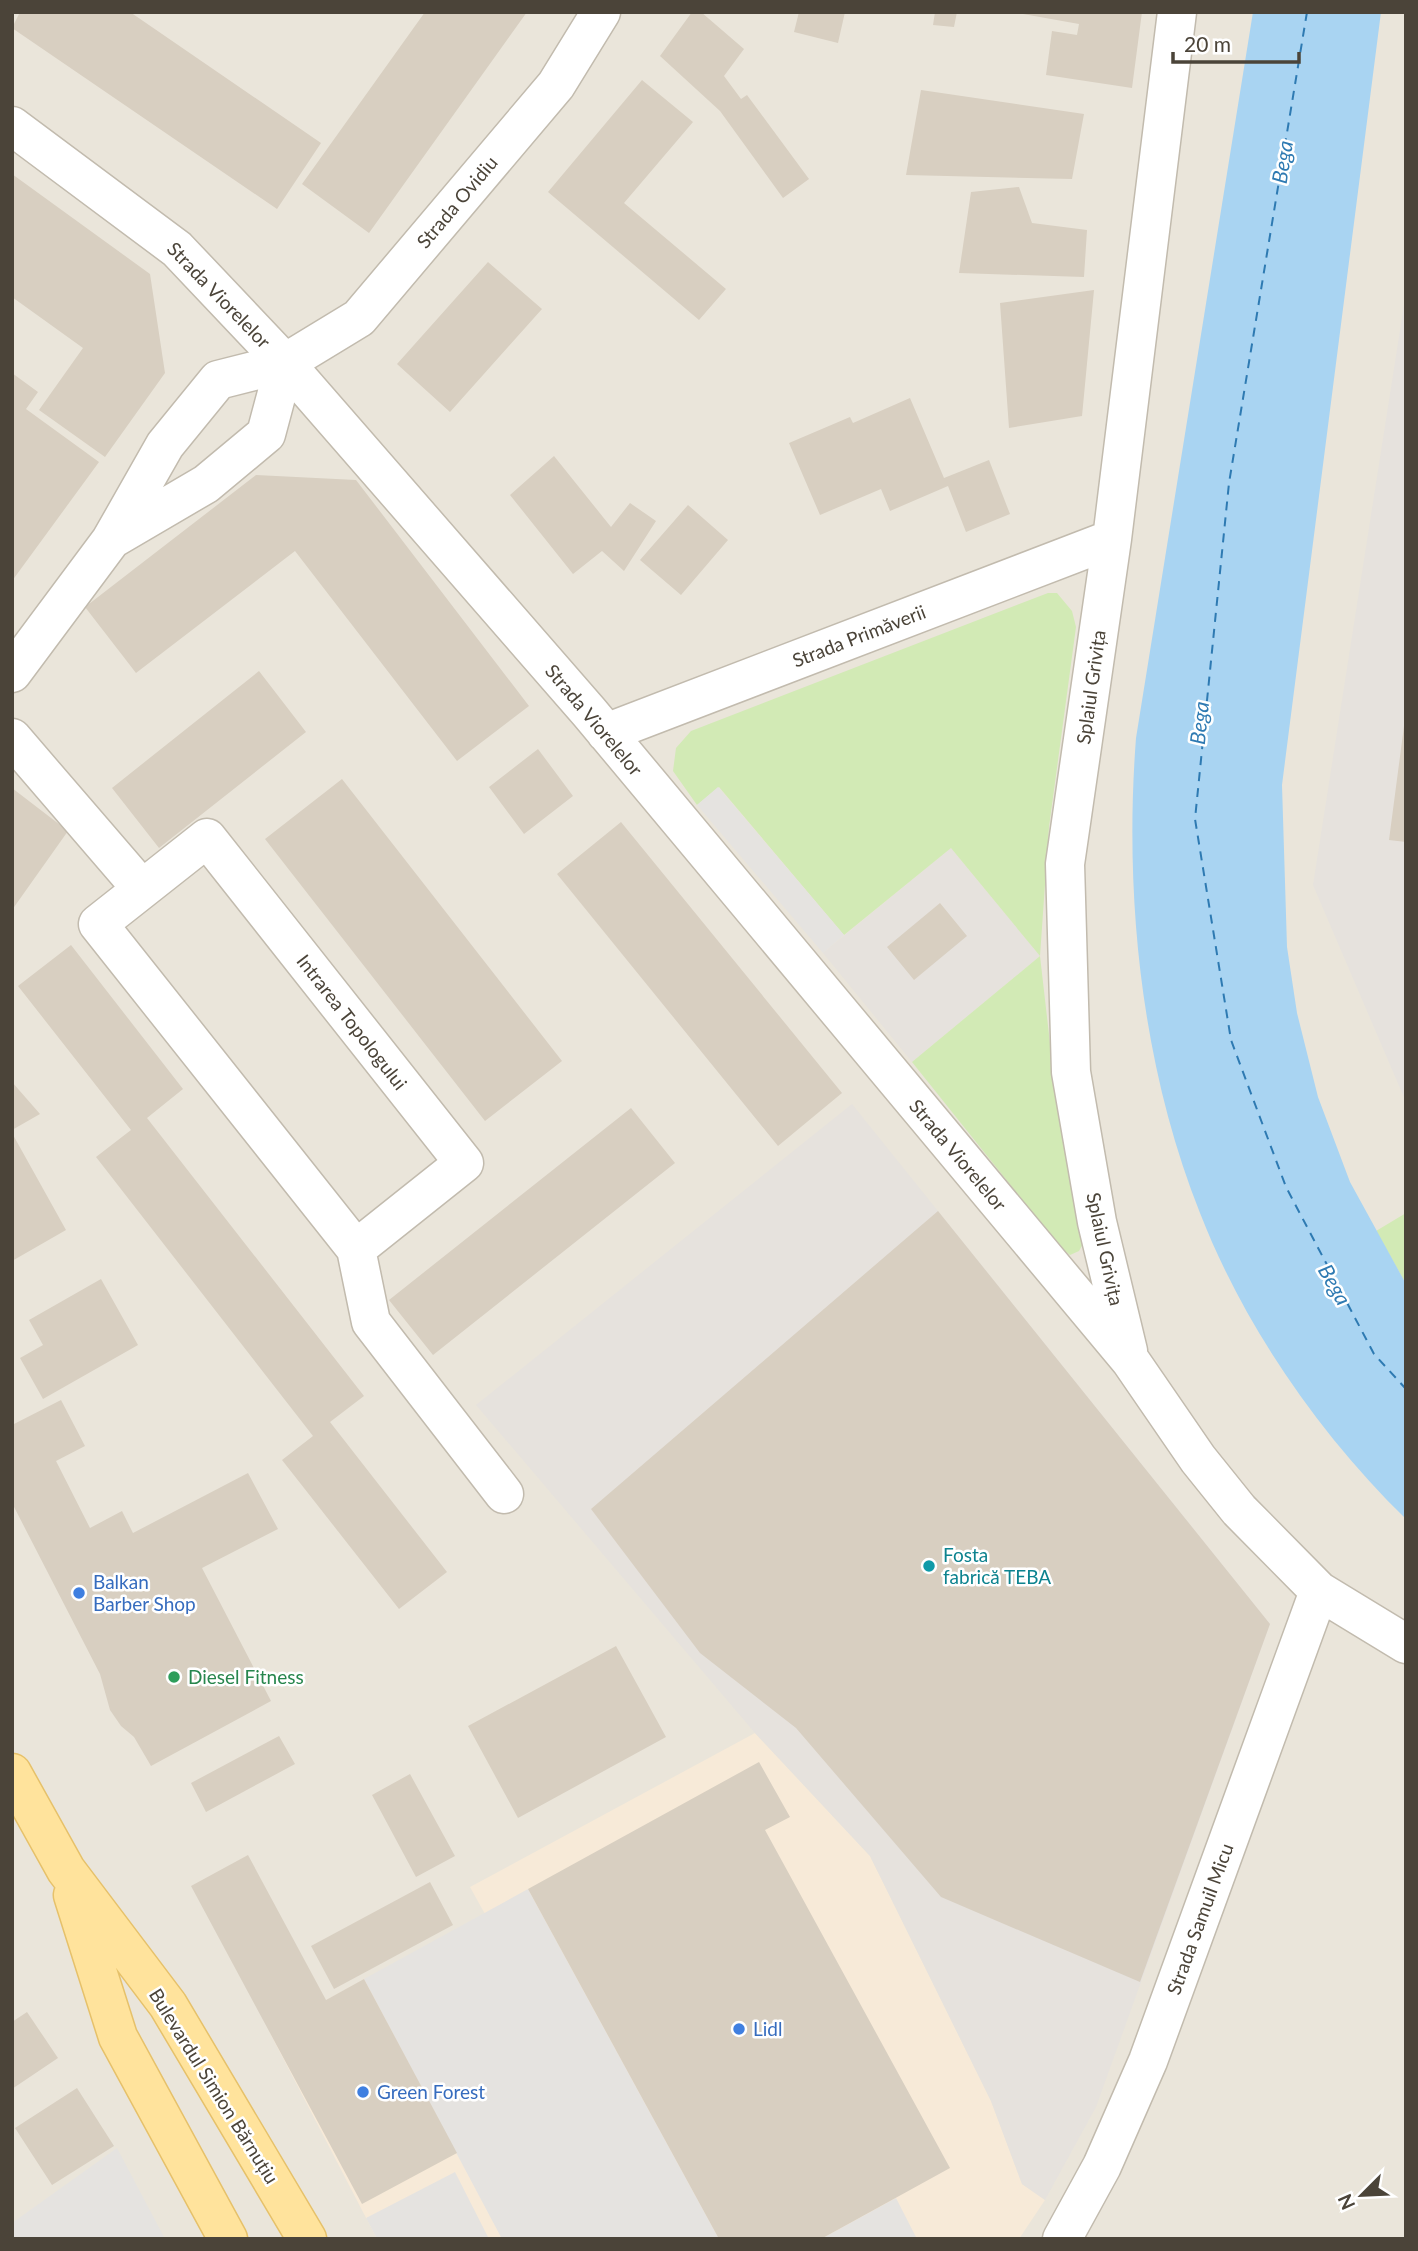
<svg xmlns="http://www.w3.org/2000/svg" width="1418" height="2251" font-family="Lato,sans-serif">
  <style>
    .residential { fill: #eae5da }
    .commercial { fill: #f7ead8 }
    .industrial { fill: #e6e2dd }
    .green { fill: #d2eab5 }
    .parking { fill: #e5e3e0 }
    .water { fill: #a9d4f2 }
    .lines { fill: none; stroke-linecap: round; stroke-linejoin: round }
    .ferry { stroke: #2e7ab2; stroke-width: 2; stroke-dasharray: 9 7; stroke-linecap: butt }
    .building { fill: #d8cfc1 }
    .minor-casing { stroke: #c2bbae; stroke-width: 41 }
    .major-casing { stroke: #e6c16a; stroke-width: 41 }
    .minor { stroke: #fff; stroke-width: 38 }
    .major { stroke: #ffe39c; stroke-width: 38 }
    .culture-dot { fill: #0f9aa8; stroke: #fff; stroke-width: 2.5 }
    .shop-dot { fill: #3f7fe0; stroke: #fff; stroke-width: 2.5 }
    .leisure-dot { fill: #2e9e5b; stroke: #fff; stroke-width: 2.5 }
    .labels { text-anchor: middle; stroke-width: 5; stroke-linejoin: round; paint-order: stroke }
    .street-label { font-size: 19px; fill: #4b4439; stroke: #fff }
    .culture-label { font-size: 19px; fill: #0d838f; stroke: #fff; text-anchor: start }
    .shop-label { font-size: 19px; fill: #366cbe; stroke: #fff; text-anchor: start }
    .leisure-label { font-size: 19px; fill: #27864d; stroke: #fff; text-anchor: start }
    .water-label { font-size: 21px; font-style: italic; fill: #2e7ab2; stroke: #fff }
  </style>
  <rect width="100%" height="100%" fill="#f6f3ec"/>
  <!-- residential -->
  <path class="residential" d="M 12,12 L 1406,12 L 1406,2239 L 12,2239 Z"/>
  <!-- commercial -->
  <path class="commercial" d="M 755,1733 L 870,1856 L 991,2101 L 1022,2184 L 1045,2200 L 1019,2239 L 377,2239 L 269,2031 L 485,1914 L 470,1887 Z"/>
  <!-- industrial -->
  <path class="industrial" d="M 1406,292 L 1406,1102 L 1313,885 Z
    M 951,848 L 1040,956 L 912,1062 L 823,953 Z
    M 852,1104 L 1270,1624 L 1096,2107 L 1045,2200 L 1022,2184 L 991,2101 L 870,1856 L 755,1733 L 476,1405 Z"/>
  <!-- green -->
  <path class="green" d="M 1048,593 L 1057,593 L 1072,611 L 1076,627 L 1049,827 L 1040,956 L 1051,1052 L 1084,1242 L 1079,1251 L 1070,1255 L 1060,1247 L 912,1062 L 1040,956 L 951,848 L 844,935 L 719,787 L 697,805 L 673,771 L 676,748 L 691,731 Z
    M 1406,1213 L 1406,1284 L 1376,1231 Z"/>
  <!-- parking -->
  <path class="parking" d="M 718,787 L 844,935 L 823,953 L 697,805 Z
    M 528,1889 L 719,2239 L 502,2239 L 364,1979 Z
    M 117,2148 L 165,2239 L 12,2239 L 12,2223 Z
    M 455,2172 L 489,2239 L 377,2239 L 366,2218 Z
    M 896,2198 L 917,2239 L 821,2239 Z"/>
  <!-- water -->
  <path class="water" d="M 1253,12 L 1381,12 L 1282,785 L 1287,947 L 1297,1013 L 1318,1097 L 1350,1182 L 1406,1284 L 1406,1519 C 1319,1434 1244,1326 1200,1213 C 1141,1065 1124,895 1136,738 Z"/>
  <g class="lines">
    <!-- ferry -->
    <path class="ferry" d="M 1307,12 L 1229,483 L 1195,819 L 1231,1040 L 1286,1187 L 1374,1354 L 1406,1389"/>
  </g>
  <!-- building -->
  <path class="building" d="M 20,12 L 130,12 L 321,143 L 277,209 L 12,28 Z
    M 425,12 L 527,12 L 369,233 L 302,184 Z
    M 692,12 L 701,12 L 744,49 L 724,76 L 741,99 L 747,95 L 809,179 L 783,198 L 720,111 L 660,56 Z
    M 799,12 L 845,12 L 838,43 L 794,32 Z
    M 935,12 L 957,12 L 954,27 L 933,25 Z
    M 1012,12 L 1142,12 L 1132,88 L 1046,75 L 1052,31 L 1077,35 L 1079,24 Z
    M 642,80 L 693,122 L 624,203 L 726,289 L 699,320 L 548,192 Z
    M 921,90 L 1084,114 L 1072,179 L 906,175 Z
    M 12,174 L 150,274 L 165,373 L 105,457 L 39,410 L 83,348 L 12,297 Z
    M 1019,187 L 1032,223 L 1087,230 L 1084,277 L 959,273 L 971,192 Z
    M 488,262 L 542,309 L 450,412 L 397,364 Z
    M 1094,290 L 1082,416 L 1009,428 L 1000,303 Z
    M 12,373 L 38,392 L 26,409 L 99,462 L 12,581 Z
    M 910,398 L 944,478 L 989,460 L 1010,514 L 966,532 L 948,486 L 890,511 L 881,489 L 820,515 L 789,443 L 850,417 L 853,423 Z
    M 554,456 L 611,527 L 630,503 L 656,521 L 624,571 L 602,551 L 573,574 L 510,495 Z
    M 256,475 L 356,480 L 529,706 L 457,761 L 295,551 L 136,673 L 85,607 Z
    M 688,505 L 728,540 L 681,595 L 640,560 Z
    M 259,671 L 306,732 L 159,848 L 112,788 Z
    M 1404,726 L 1406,726 L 1406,842 L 1389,840 Z
    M 538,749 L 573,796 L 524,834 L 489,787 Z
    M 342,779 L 562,1061 L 485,1121 L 265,839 Z
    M 12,788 L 68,831 L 12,910 Z
    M 621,822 L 842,1093 L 778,1146 L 557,874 Z
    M 940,903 L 967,936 L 914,980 L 887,947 Z
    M 71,945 L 183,1089 L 147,1118 L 364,1396 L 330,1422 L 447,1572 L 399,1609 L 282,1460 L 313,1436 L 96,1157 L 131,1130 L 18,986 Z
    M 12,1082 L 40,1114 L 12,1130 Z
    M 631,1108 L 675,1163 L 433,1355 L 389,1300 Z
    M 12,1133 L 66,1230 L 12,1261 Z
    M 938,1211 L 1270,1624 L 1140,1982 L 941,1897 L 796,1728 L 700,1653 L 591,1509 Z
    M 101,1279 L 138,1345 L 43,1399 L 20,1358 L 43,1345 L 29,1320 Z
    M 61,1400 L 85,1446 L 56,1461 L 90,1528 L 122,1511 L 133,1533 L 248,1473 L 278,1529 L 202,1568 L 271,1701 L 151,1766 L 134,1737 L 121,1726 L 110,1710 L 100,1674 L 12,1503 L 12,1425 Z
    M 616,1646 L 666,1737 L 518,1818 L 468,1726 Z
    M 279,1736 L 295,1764 L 206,1812 L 191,1783 Z
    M 759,1762 L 790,1817 L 765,1830 L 950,2168 L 821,2239 L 719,2239 L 528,1889 Z
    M 410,1774 L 455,1856 L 416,1877 L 372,1795 Z
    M 248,1855 L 326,2000 L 364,1979 L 457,2153 L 362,2204 L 191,1886 Z
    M 430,1882 L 453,1925 L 334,1989 L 311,1946 Z
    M 27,2012 L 58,2058 L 12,2089 L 12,2022 Z
    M 77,2088 L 114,2146 L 52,2185 L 15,2128 Z"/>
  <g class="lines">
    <!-- minor casing -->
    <g class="minor-casing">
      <path id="minor" d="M 12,126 L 177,249 L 285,363 L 589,712 L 1130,1360 L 1198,1459 L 1239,1510 L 1319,1591 L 1406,1644
        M 112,539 L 206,484 L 266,434 L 285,363
        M 12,673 L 111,540 L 165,445 L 218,380 L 285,363 L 359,318 L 556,85 L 601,12
        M 606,733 L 1112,539
        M 12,738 L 142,889
        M 356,1249 L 464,1163 L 207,838 L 98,924 L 356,1249 L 371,1322 L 504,1494
        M 1128,1351 L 1097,1222 L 1071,1072 L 1065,864 L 1112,539 L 1177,12
        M 1062,2239 L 1102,2166 L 1148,2061 L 1319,1591"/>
    </g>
    <!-- major casing -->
    <g class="major-casing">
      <path id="major" d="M 12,1773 L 66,1870 L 168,2005 L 307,2239
        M 73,1895 L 118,2037 L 228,2239"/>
    </g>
    <!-- minor -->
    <use href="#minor" class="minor"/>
    <!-- major -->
    <use href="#major" class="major"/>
  </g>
  <!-- markers -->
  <circle class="culture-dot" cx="929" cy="1566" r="7"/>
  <g class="shop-dot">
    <circle cx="79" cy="1593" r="7"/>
    <circle cx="739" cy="2029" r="7"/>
    <circle cx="363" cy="2092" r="7"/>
  </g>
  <circle class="leisure-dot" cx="174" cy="1677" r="7"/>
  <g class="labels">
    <!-- street labels -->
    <g class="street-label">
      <text transform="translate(457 202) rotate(-50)" y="7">Strada Ovidiu</text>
      <text transform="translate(219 295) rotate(46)" y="7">Strada Viorelelor</text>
      <text transform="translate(859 636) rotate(-21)" y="7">Strada Primăverii</text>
      <text transform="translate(1091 687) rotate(-82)" y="7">Splaiul Grivița</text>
      <text transform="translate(594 720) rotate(50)" y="7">Strada Viorelelor</text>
      <text transform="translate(352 1022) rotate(52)" y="7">Intrarea Topologului</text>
      <text transform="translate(958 1155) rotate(50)" y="7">Strada Viorelelor</text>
      <text transform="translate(1105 1249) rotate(78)" y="7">Splaiul Grivița</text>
      <text transform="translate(1200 1919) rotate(-70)" y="7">Strada Samuil Micu</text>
      <text transform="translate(214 2086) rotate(58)" y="7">Bulevardul Simion Bărnuțiu</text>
    </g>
    <!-- culture labels -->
    <g class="culture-label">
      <text x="943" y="1562">Fosta<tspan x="943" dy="22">fabrică TEBA</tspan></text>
    </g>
    <!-- shop labels -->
    <g class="shop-label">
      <text x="93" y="1589">Balkan<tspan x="93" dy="22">Barber Shop</tspan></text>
      <text x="753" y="2036">Lidl</text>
      <text x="377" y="2099">Green Forest</text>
    </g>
    <!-- leisure labels -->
    <g class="leisure-label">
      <text x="188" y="1684">Diesel Fitness</text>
    </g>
    <!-- water labels -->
    <g class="water-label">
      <text transform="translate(1283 162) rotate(-81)" y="7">Bega</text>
      <text transform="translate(1200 723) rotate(-84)" y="7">Bega</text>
      <text transform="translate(1334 1285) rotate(60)" y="7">Bega</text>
    </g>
  </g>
  <!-- border -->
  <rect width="1418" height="2251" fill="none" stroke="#4b4439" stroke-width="28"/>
  <!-- north arrow -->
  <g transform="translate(1362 2195) rotate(246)" stroke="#ffffff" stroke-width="5" paint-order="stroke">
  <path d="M0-5L12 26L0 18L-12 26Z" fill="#4b4439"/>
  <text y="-10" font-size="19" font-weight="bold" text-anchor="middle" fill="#4b4439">N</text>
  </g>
  <!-- scale -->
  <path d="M1173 52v10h126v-10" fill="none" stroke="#4b4439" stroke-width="3.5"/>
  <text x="1184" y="52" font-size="21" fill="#4b4439" stroke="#ffffff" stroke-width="5" paint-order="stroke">20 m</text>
</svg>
